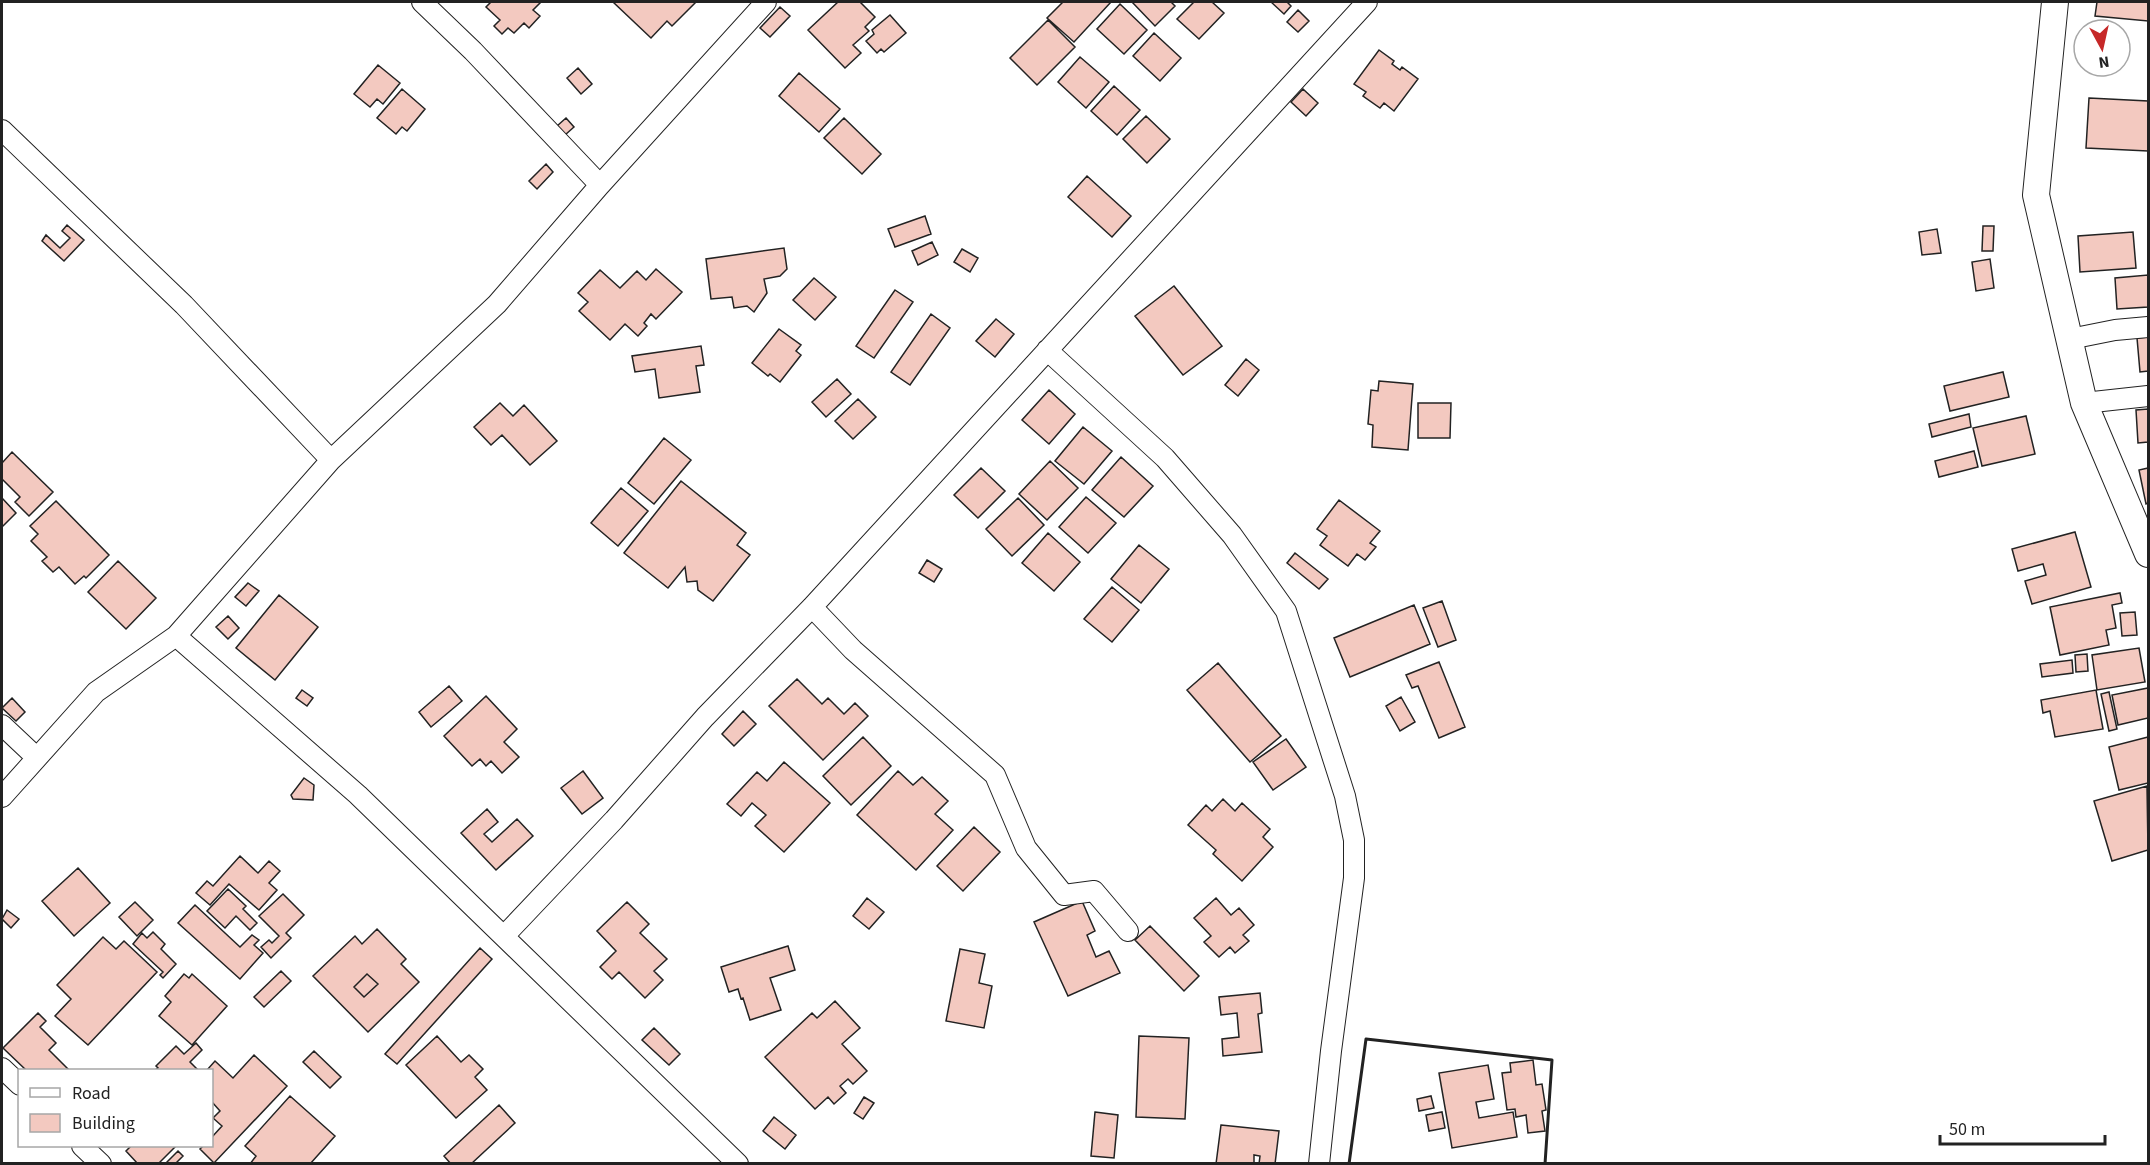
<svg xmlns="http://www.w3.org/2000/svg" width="2150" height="1165" font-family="'Source Sans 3',sans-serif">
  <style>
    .building { fill: #f3c9c0; stroke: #222; stroke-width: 1.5; fill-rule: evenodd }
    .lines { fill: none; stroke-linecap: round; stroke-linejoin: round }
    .minor-casing { stroke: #222; stroke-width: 22 }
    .tertiary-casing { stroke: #222; stroke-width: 28 }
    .minor { stroke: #fff; stroke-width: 20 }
    .tertiary { stroke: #fff; stroke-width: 26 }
    .wall { stroke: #222; stroke-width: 3 }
  </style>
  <rect width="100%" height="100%" fill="#fff"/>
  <!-- building -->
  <path class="building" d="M 491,2 L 541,2 L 533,10 L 540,16 L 529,28 L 524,23 L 514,33 L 508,28 L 502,34 L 494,26 L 500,20 L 486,7 Z
    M 613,2 L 696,2 L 672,26 L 667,21 L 651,38 Z
    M 838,2 L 860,2 L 875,17 L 865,27 L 869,31 L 853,45 L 861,53 L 845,68 L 808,30 Z
    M 1063,2 L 1111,2 L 1074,42 L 1047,18 Z
    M 1132,2 L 1171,2 L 1175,6 L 1155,26 Z
    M 1194,2 L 1212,2 L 1224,13 L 1199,39 L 1177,19 Z
    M 1271,2 L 1287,2 L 1291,6 L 1284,14 Z
    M 2097,2 L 2148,2 L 2148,21 L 2095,16 Z
    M 1120,4 L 1147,30 L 1124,54 L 1097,29 Z
    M 780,7 L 790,16 L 770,37 L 760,28 Z
    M 1298,10 L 1309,21 L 1298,32 L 1287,22 Z
    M 890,15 L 906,33 L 884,52 L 881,49 L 877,53 L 866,41 L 874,34 L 872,30 Z
    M 1048,20 L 1075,47 L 1037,85 L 1010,58 Z
    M 1154,33 L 1181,58 L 1160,81 L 1133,56 Z
    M 1379,50 L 1394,61 L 1392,64 L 1400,70 L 1402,67 L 1418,79 L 1394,111 L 1384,103 L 1380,108 L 1363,96 L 1366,92 L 1354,84 Z
    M 1080,57 L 1109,82 L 1086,108 L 1058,82 Z
    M 378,65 L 400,83 L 383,104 L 377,99 L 370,107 L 354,94 Z
    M 578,68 L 592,84 L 581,94 L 567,78 Z
    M 799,73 L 840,109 L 819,132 L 779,96 Z
    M 1114,86 L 1140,110 L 1117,135 L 1091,111 Z
    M 402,89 L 425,109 L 407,131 L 402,127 L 396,134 L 377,118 Z
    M 1303,89 L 1318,103 L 1306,116 L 1291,102 Z
    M 2089,98 L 2148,101 L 2148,151 L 2086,148 Z
    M 1146,116 L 1170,139 L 1147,163 L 1123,139 Z
    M 566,118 L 574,127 L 565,135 L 557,126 Z
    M 844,118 L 881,154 L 862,174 L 824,138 Z
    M 546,164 L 553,172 L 537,189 L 529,181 Z
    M 1087,176 L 1131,216 L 1112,237 L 1068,197 Z
    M 925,216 L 931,234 L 895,247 L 888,229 Z
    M 67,225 L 84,240 L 64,261 L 42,241 L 46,235 L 60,248 L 70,238 L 62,231 Z
    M 1983,226 L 1994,226 L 1993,251 L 1982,251 Z
    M 1937,229 L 1941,253 L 1922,255 L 1919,232 Z
    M 2133,232 L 2136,268 L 2080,272 L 2078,236 Z
    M 932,242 L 938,255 L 918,265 L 912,251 Z
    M 784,248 L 787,269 L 780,276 L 764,279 L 767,293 L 754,312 L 747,306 L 734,308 L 732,297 L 711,299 L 706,259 Z
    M 962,249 L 978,258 L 970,272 L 954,262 Z
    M 1990,259 L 1994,288 L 1976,291 L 1972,262 Z
    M 656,269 L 682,292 L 656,319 L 651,314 L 644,323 L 647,326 L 638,336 L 625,324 L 610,340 L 579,311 L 588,302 L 578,293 L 600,270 L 620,288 L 637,271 L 646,280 Z
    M 2148,275 L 2148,307 L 2117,309 L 2115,278 Z
    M 814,278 L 836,297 L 815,320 L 793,300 Z
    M 1174,286 L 1222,346 L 1183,375 L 1135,316 Z
    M 895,290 L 913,302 L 874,358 L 856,346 Z
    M 931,314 L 950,328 L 910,385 L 891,372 Z
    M 996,319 L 1014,334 L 995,357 L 976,341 Z
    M 779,329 L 801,345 L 796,351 L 801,355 L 780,382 L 770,374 L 768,376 L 752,363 Z
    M 2148,337 L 2148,371 L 2140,372 L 2137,338 Z
    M 701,346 L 704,365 L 696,366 L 700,392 L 659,398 L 655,369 L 635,372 L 632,356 Z
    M 1246,359 L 1259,370 L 1238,396 L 1225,385 Z
    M 2003,372 L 2009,397 L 1950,411 L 1944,386 Z
    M 837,379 L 851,394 L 826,417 L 812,402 Z
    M 1379,381 L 1413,384 L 1408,450 L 1372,447 L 1373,425 L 1368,424 L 1371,390 L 1378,391 Z
    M 1049,390 L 1075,414 L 1049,444 L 1022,420 Z
    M 858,399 L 876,417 L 853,439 L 835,421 Z
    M 500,403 L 513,416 L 524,405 L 557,441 L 530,465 L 502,435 L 491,445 L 474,427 Z
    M 1418,403 L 1451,403 L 1450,438 L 1418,438 Z
    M 2148,409 L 2148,442 L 2138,443 L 2136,410 Z
    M 1969,414 L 1971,427 L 1932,437 L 1929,424 Z
    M 2026,416 L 2035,454 L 1982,466 L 1973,428 Z
    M 1083,427 L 1112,451 L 1084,484 L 1055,461 Z
    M 664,438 L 691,460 L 654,504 L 628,483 Z
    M 1974,451 L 1978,467 L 1939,477 L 1935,461 Z
    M 12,452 L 53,492 L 29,516 L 15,502 L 20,497 L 2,479 L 2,463 Z
    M 1121,457 L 1153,486 L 1124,517 L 1092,490 Z
    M 1050,461 L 1078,488 L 1047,520 L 1019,494 Z
    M 981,468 L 1005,491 L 978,518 L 954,495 Z
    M 2148,468 L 2148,503 L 2146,504 L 2139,470 Z
    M 681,481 L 746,533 L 737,545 L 750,555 L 713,601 L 698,590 L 697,581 L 687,582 L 685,567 L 668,588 L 624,553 Z
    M 621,488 L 648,511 L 618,546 L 591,523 Z
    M 1086,497 L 1116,523 L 1088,553 L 1059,527 Z
    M 2,498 L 16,513 L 2,527 Z
    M 1018,498 L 1044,525 L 1012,556 L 986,529 Z
    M 1339,500 L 1380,531 L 1370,543 L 1376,547 L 1365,560 L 1357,554 L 1348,566 L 1320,545 L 1327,536 L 1317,529 Z
    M 56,501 L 109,555 L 86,578 L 84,576 L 75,584 L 59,567 L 53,572 L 42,561 L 47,557 L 31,541 L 38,534 L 30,526 Z
    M 2075,532 L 2091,587 L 2032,604 L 2025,581 L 2046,575 L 2043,564 L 2018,571 L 2012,549 Z
    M 1048,533 L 1080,562 L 1054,591 L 1022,563 Z
    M 1139,545 L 1169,569 L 1141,603 L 1111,579 Z
    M 1295,553 L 1328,579 L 1319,589 L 1287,563 Z
    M 927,560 L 942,569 L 934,582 L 919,573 Z
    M 118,561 L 156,598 L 126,629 L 88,592 Z
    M 248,583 L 259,591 L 246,606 L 235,597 Z
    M 1112,587 L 1139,610 L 1112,642 L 1084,619 Z
    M 2120,593 L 2122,603 L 2112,605 L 2116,628 L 2106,630 L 2109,645 L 2060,655 L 2050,607 Z
    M 279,595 L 318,627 L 275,680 L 236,648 Z
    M 1442,601 L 1456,640 L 1438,647 L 1423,608 Z
    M 1414,605 L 1430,644 L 1350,677 L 1334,638 Z
    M 2135,612 L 2137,635 L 2122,636 L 2120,613 Z
    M 228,616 L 239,628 L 228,639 L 216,627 Z
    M 2139,648 L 2145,682 L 2097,690 L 2092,655 Z
    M 2087,654 L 2088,671 L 2076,672 L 2075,655 Z
    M 2072,660 L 2073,673 L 2042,677 L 2040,664 Z
    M 1439,662 L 1465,727 L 1439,738 L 1418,686 L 1412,688 L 1406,675 Z
    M 1218,663 L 1281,736 L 1250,762 L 1187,690 Z
    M 797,679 L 822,704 L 828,698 L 844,714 L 855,703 L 868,716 L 823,760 L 769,706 Z
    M 449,686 L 462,701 L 431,727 L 419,712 Z
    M 2148,688 L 2148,718 L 2118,725 L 2112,695 Z
    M 302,690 L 313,698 L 307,706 L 296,698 Z
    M 2096,690 L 2103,729 L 2055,737 L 2050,711 L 2043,713 L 2041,700 Z
    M 2109,692 L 2117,729 L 2109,731 L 2101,694 Z
    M 486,696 L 517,729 L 504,742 L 519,757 L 502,773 L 491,761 L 486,766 L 480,759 L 472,766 L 444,736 Z
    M 1401,697 L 1415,722 L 1400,731 L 1386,706 Z
    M 12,698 L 25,712 L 16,721 L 2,708 Z
    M 743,711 L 756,724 L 734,746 L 722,734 Z
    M 863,737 L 891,766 L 851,805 L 823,776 Z
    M 2148,737 L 2148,783 L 2119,790 L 2109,747 Z
    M 1286,739 L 1306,767 L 1273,790 L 1253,762 Z
    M 784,762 L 830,803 L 784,852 L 755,826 L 766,815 L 752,803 L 741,816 L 727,804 L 757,772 L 767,781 Z
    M 583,771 L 603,798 L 582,814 L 561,788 Z
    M 898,771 L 913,785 L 922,777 L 948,801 L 935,814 L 953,830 L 916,870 L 857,815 Z
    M 304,778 L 314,785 L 313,800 L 293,799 L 291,795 Z
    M 2147,786 L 2148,850 L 2112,861 L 2094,801 Z
    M 1223,799 L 1235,811 L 1242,803 L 1270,829 L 1263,837 L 1273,847 L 1242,881 L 1213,854 L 1216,850 L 1188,825 L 1206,805 L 1212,811 Z
    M 487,809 L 498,822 L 484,834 L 492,842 L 517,819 L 533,836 L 496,870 L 461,833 Z
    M 974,827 L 1000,852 L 963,891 L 937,866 Z
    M 240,856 L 258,873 L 269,861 L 280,871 L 269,883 L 277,890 L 259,910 L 229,884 L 210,905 L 196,893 L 207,881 L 213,886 Z
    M 78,868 L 110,903 L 74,936 L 42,901 Z
    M 228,889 L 246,906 L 243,909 L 257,923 L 250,930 L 236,916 L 225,928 L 207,911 Z
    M 283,894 L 304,915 L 286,933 L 291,938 L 271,958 L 261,947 L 269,940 L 272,943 L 279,936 L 259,916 Z
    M 867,898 L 884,912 L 869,929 L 853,916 Z
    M 1216,898 L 1231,915 L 1239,908 L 1254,925 L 1243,935 L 1249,941 L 1235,953 L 1230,947 L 1219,957 L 1204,942 L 1211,936 L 1194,918 Z
    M 1082,901 L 1095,931 L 1087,935 L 1096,957 L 1109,951 L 1120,973 L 1068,996 L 1034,922 Z
    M 135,902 L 153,920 L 137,936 L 119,917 Z
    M 627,902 L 649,924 L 640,933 L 667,959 L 654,971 L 663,980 L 645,998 L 619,972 L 612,979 L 600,967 L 616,951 L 597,931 Z
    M 195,905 L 240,947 L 252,935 L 259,940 L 254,945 L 263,953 L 240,979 L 178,923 Z
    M 7,910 L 19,919 L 11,928 L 2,919 Z
    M 1150,926 L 1199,976 L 1184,991 L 1135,940 Z
    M 377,929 L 406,959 L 401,964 L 419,982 L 368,1032 L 313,976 L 355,936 L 362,944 ZM 367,974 L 378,984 L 364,997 L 354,987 Z
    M 153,932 L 165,944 L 161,949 L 176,964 L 163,978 L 160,975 L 163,972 L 133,944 L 142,933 L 147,938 Z
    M 103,937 L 116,949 L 124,941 L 157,972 L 88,1045 L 55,1016 L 71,999 L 57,985 Z
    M 788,946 L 795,970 L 770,978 L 781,1010 L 750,1020 L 743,998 L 741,999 L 738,989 L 729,992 L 721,967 Z
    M 480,948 L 492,959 L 397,1064 L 385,1054 Z
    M 960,949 L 985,954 L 979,983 L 992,986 L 984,1028 L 946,1021 Z
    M 281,971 L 291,981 L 264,1007 L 254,997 Z
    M 184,974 L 189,978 L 192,974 L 227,1006 L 192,1045 L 159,1016 L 171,1002 L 165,996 Z
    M 367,974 L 378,984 L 364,997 L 354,987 Z
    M 1260,993 L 1262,1013 L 1258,1014 L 1262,1052 L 1223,1056 L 1222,1039 L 1239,1037 L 1237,1013 L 1221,1015 L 1219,997 Z
    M 835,1001 L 860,1028 L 842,1044 L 867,1071 L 853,1084 L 848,1079 L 840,1086 L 846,1093 L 834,1104 L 828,1097 L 815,1109 L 765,1057 L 812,1013 L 817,1018 Z
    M 38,1013 L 46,1021 L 40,1027 L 56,1043 L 49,1050 L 69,1070 L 26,1070 L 3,1048 Z
    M 654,1028 L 680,1054 L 669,1065 L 642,1040 Z
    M 437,1036 L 461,1062 L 469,1055 L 483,1069 L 475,1077 L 487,1090 L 456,1118 L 406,1065 Z
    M 1139,1036 L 1189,1038 L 1185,1119 L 1136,1117 Z
    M 196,1043 L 202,1050 L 190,1062 L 198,1070 L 155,1070 L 158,1068 L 156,1066 L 176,1046 L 184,1054 Z
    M 314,1051 L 341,1077 L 330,1088 L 303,1062 Z
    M 254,1055 L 287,1086 L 214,1163 L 200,1149 L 203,1146 L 212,1146 L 212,1137 L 222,1126 L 213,1118 L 220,1111 L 212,1102 L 212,1070 L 207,1070 L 215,1061 L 233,1078 Z
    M 1533,1060 L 1536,1085 L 1542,1084 L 1546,1110 L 1542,1111 L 1545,1131 L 1528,1133 L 1526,1115 L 1516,1117 L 1515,1109 L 1507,1110 L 1502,1073 L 1511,1072 L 1510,1063 Z
    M 1488,1065 L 1494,1099 L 1476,1102 L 1479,1118 L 1513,1112 L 1517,1137 L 1452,1148 L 1439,1073 Z
    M 290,1096 L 335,1136 L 310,1164 L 250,1164 L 256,1156 L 245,1146 Z
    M 1431,1096 L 1434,1108 L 1419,1111 L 1417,1099 Z
    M 864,1097 L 874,1103 L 863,1119 L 854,1113 Z
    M 499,1105 L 515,1123 L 471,1164 L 451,1164 L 444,1156 Z
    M 1095,1112 L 1118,1115 L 1114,1158 L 1091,1156 Z
    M 1442,1112 L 1445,1128 L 1429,1131 L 1426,1115 Z
    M 774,1117 L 796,1135 L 785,1149 L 763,1131 Z
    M 1221,1125 L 1279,1131 L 1275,1164 L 1259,1164 L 1260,1156 L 1254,1155 L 1254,1164 L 1216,1164 Z
    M 131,1146 L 176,1146 L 158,1164 L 138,1164 L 126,1151 Z
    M 178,1151 L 183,1156 L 175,1164 L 169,1164 L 167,1162 Z"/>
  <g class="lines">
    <!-- minor casing -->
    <g class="minor-casing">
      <path id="minor" d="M 422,2 L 473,51 L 600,185
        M 2,130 L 184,305 L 331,460
        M 2070,339 L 2115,330 L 2148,327
        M 1047,350 L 1165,458 L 1232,535 L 1286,611 L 1345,796 L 1354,840 L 1354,878 L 1331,1051 L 1319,1164
        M 2084,403 L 2148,396
        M 812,607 L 853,650 L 995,775 L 1026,848 L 1064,895 L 1094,891 L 1128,931
        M 176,636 L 358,795 L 738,1164
        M 2,725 L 36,757
        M 2,797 L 96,692 L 176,636 L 331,460 L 497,304 L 600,185 L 766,2
        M 504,936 L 614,820 L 705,717 L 812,607 L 1367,2
        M 2,1068 L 20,1085
        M 82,1146 L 101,1164"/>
    </g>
    <!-- tertiary casing -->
    <g class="tertiary-casing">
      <path id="tertiary" d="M 2055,2 L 2036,195 L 2084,403 L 2148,554"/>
    </g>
    <!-- minor -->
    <use href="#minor" class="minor"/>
    <!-- tertiary -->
    <use href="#tertiary" class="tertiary"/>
    <!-- wall -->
    <path class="wall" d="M 1349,1164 L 1366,1039 L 1552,1060 L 1545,1164"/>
  </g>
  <!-- border -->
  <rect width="2150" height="1165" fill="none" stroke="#222222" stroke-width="6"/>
  <!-- legend -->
  <rect x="18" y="1069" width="195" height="78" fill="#ffffff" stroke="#a7a7a7" stroke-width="1.5"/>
  <rect x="30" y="1088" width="30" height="9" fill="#ffffff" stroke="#a7a7a7" stroke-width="1.5"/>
  <text x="72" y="1099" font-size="18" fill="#222222">Road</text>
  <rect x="30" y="1114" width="30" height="18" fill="#f3c9c0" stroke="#a7a7a7" stroke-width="1.5"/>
  <text x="72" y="1129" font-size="18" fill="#222222">Building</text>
  <!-- north arrow -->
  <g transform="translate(2102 48) rotate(172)"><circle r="28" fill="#ffffff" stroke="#a7a7a7" stroke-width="1.5"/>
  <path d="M0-4.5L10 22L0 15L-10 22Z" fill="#c62828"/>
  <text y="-9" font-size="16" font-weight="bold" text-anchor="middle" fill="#222222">N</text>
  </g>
  <!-- scale -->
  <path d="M1940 1135v9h165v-9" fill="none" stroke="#222222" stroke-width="3"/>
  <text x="1949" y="1135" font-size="18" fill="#222222" stroke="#ffffff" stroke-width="4.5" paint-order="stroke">50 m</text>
</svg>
